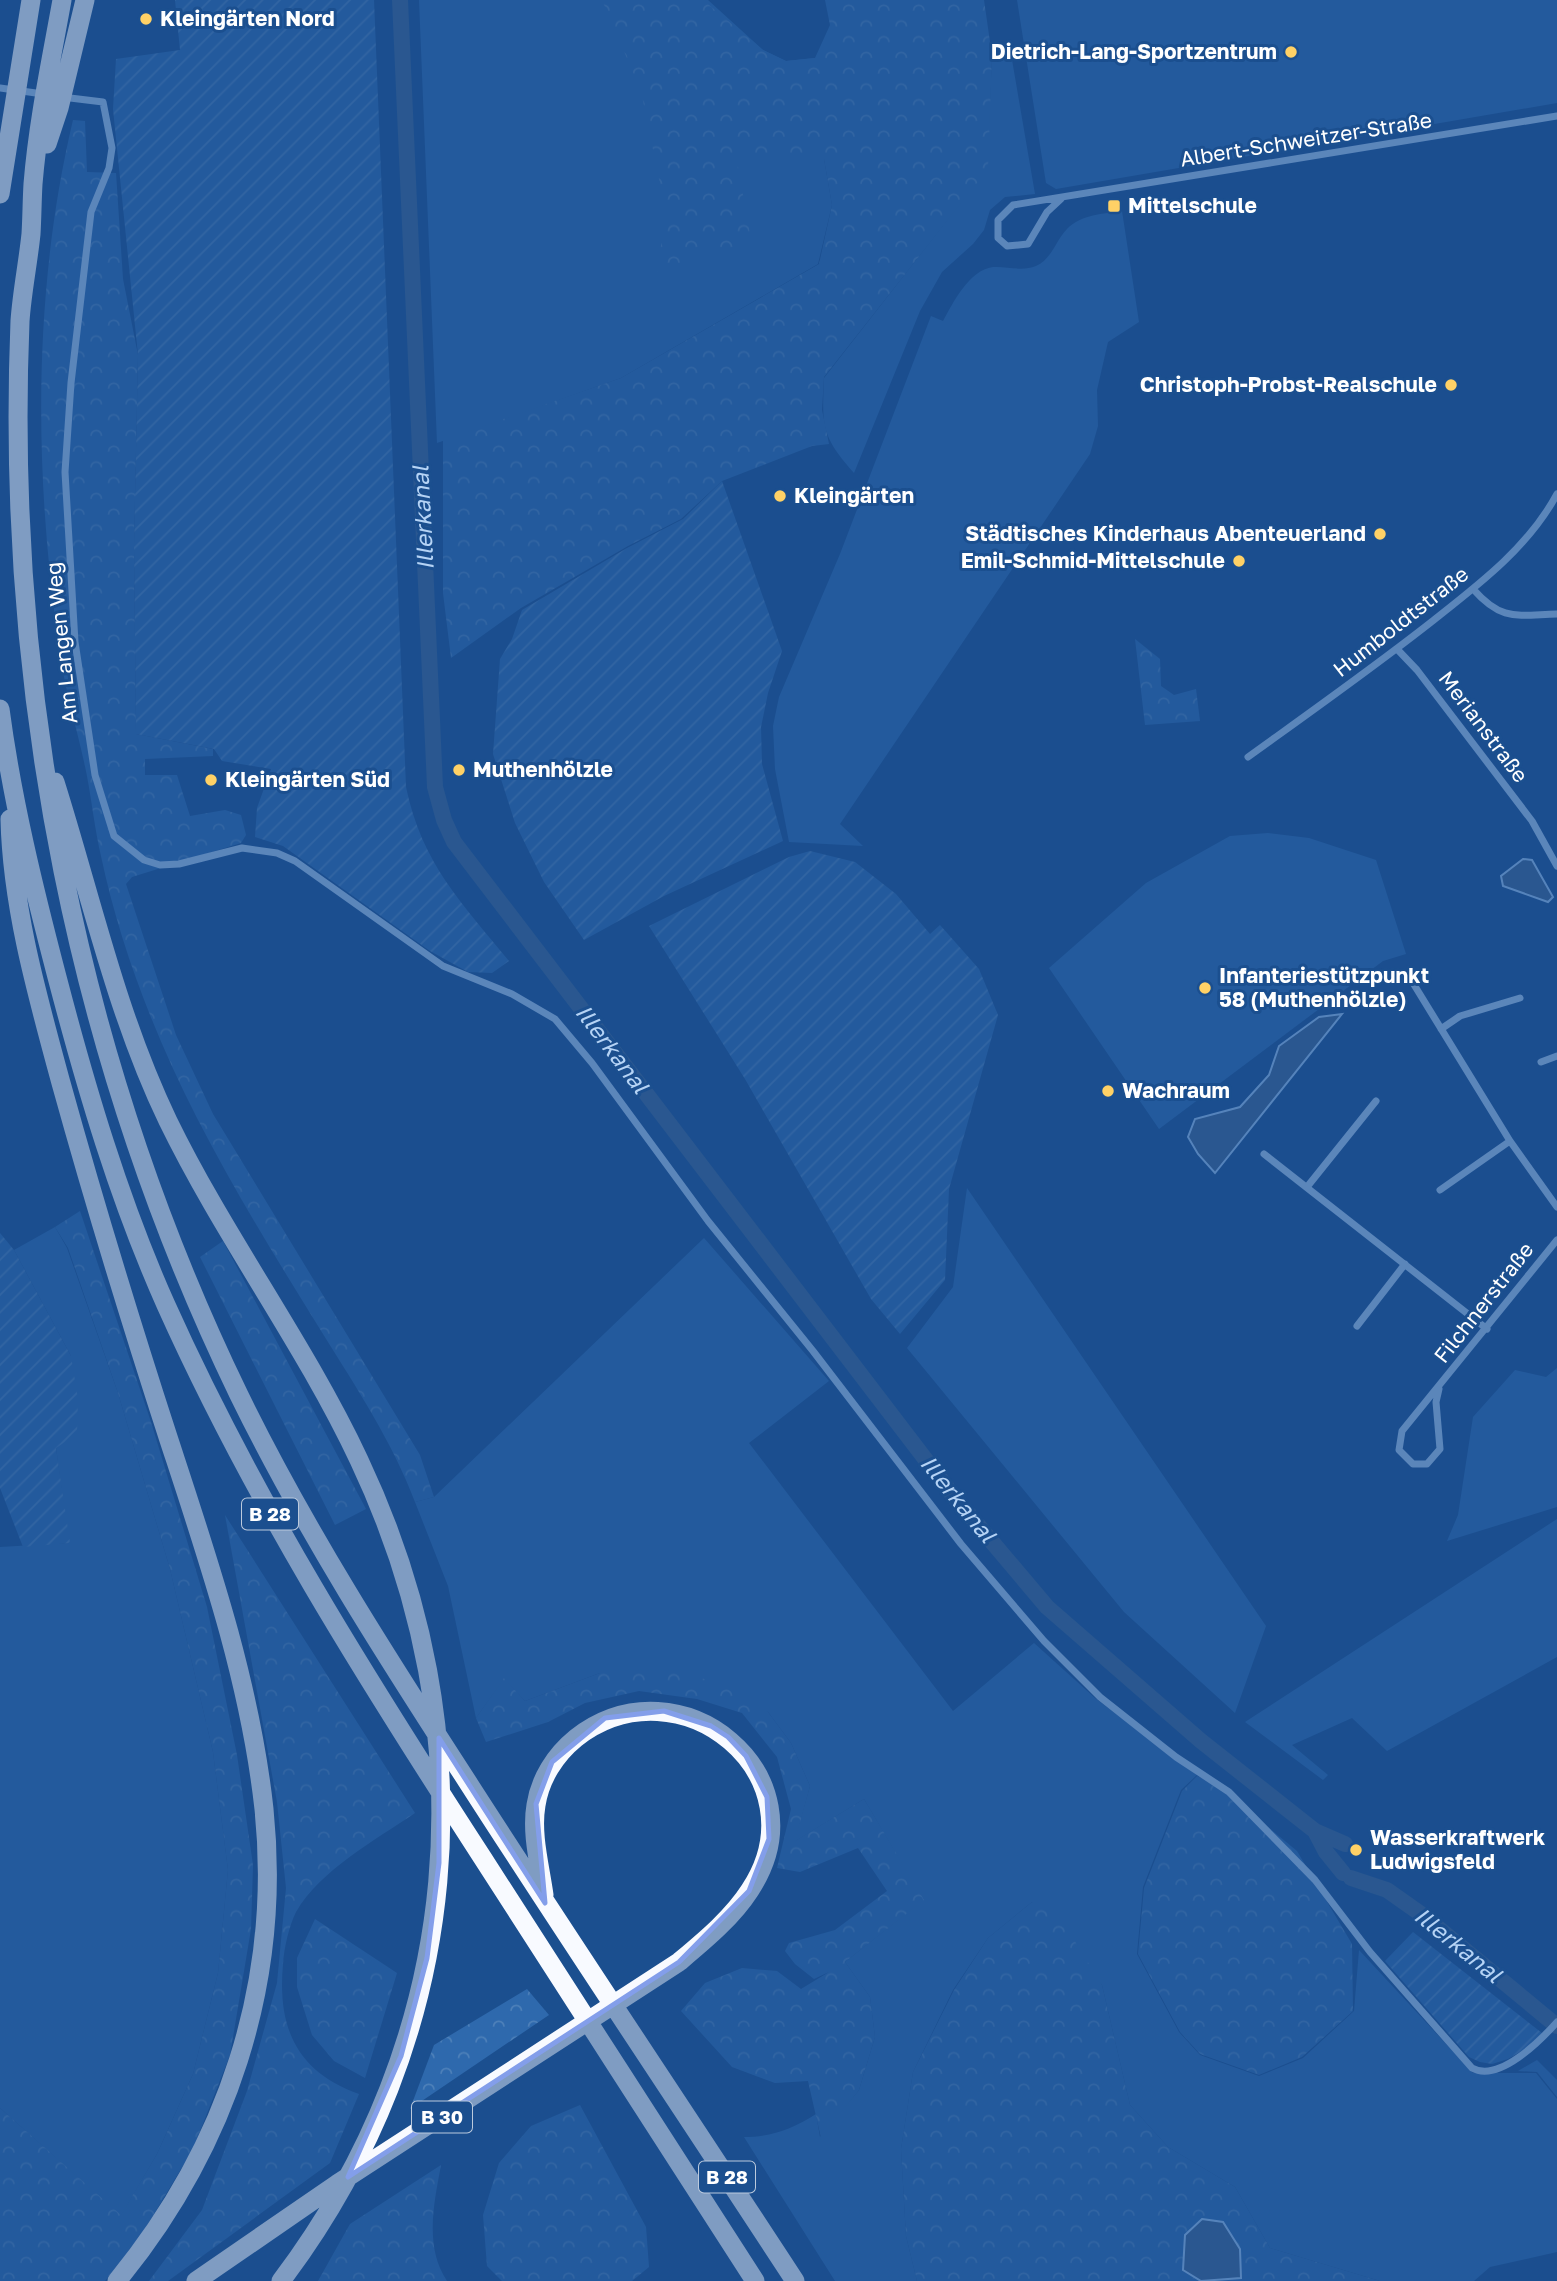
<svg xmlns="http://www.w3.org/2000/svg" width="1557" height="2281" font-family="'Golos Text',sans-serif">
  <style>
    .grass { fill: #2e69ad }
    .forest { fill: url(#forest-crowns) }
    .garden { fill: url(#garden-furrows) }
    .water { fill: #3c6290; stroke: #9cc4f0; stroke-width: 2 }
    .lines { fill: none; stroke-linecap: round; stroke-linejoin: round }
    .canal { stroke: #3c6290; stroke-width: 16 }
    .minor { stroke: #a9c9ee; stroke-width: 7 }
    .trunk { stroke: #f8faff; stroke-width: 19 }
    .marked { fill: none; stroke: #839eea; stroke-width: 5; stroke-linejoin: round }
    .poi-dot { fill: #ffd166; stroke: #1b4f8f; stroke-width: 2.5 }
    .labels { text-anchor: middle; stroke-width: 6; stroke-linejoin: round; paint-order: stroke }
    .shield { fill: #1b4f8f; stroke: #bbcadd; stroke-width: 2 }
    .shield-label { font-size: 19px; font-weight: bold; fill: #fff }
    .poi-label { font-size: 21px; font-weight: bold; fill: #fff; stroke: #1b4f8f; text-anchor: start }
    .street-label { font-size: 21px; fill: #fff; stroke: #1b4f8f }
    .water-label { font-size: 23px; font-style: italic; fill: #b5d3f5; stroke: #1b4f8f }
  </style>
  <defs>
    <pattern id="forest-crowns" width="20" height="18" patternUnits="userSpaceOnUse" patternTransform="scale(1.75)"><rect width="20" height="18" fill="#2e69ad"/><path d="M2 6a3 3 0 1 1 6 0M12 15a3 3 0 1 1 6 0" fill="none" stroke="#4d80b9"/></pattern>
    <pattern id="garden-furrows" width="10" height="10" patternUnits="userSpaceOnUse" patternTransform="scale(1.75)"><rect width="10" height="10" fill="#2e69ad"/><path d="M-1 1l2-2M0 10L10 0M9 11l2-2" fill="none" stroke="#4d80b9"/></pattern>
  </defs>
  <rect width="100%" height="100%" fill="#1b4f8f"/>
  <!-- grass -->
  <path class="grass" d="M 419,0 L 708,0 L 763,50 L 786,61 L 815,58 L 824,159 L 832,205 L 818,264 L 621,378 L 437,443 Z
    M 1017,0 L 1557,0 L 1557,103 L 1056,189 L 1046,183 Z
    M 1011,54 L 1035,194 L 1005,197 L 990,210 L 984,230 L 973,244 L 942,272 L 920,311 L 854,473 C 821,436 822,426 824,378 L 987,169 L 992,56 Z
    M 1122,211 L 1139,322 L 1108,342 L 1097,390 L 1098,426 L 1090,454 L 840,824 L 863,846 L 789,842 L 775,769 L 773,726 L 779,697 L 840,554 L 931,316 L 943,321 C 953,303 969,270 993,267 C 1007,266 1022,272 1036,266 C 1052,259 1056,240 1067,229 C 1082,214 1103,214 1122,211 Z
    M 1268,833 L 1309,838 L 1376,860 L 1406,954 L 1383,961 L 1159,1129 L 1049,968 L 1146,883 L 1230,836 Z
    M 967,1188 L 1266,1626 L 1235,1713 L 1124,1612 L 907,1348 L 953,1287 Z
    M 55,1227 L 67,1248 L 118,1393 L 170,1569 L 213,1752 L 228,1870 L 218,1973 L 193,2074 L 157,2154 L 121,2216 L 0,2108 L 0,1547 L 69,1543 L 56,1448 L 71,1356 L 14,1250 Z
    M 704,1238 L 829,1381 L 749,1443 L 953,1711 L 1034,1643 L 1095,1698 L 1197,1775 L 1181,1790 L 1143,1887 L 1137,1954 L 1179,2032 L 1200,2055 L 1259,2076 L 1303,2058 L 1354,2011 L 1359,1950 L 1473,2073 L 1536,2073 L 1557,2099 L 1557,2252 L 1490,2267 L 1474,2281 L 1380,2281 L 1270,2248 L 1235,2187 L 1168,2147 L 1130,2105 L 1102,1985 L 1032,1902 L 988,1938 L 953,1990 L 913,2072 L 901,2149 L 906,2236 L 917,2281 L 835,2281 L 744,2137 C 772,2137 792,2129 816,2114 L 820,2137 L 859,2090 L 875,2037 L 870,1997 L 845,1962 L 923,1900 L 864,1799 L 794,1842 L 810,1786 L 791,1743 L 768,1712 L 600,1673 L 525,1701 L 504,1679 L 476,1718 L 448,1586 L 415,1502 L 434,1497 Z
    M 1557,1368 L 1557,1507 L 1447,1541 L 1458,1515 L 1473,1417 L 1515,1370 L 1546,1377 Z
    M 1557,1519 L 1557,1657 L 1387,1751 L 1352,1718 L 1292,1745 L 1328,1775 L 1323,1780 L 1245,1722 Z
    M 1537,2060 L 1557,2080 L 1557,2097 L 1537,2072 L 1518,2071 Z"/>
  <!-- forest -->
  <path class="forest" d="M 602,0 L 703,0 L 763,50 L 786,61 L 815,58 L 830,25 L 825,0 L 984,0 L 992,56 L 988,169 L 824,377 L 822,410 L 829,444 L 812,446 L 722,481 L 681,519 L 628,546 L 521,608 L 451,658 L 443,593 L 443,440 L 621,378 L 819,264 L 832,205 L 824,159 L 804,160 L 735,150 L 752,245 L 711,252 L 657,272 L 666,213 L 641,91 Z
    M 73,120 L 85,121 L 87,172 L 116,173 L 123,279 L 138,355 L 134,546 L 136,734 L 213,749 L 213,756 L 145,759 L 145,775 L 177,775 L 190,816 L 225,810 L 241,815 L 246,835 L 241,843 L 132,877 L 126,884 L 176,1035 L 213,1114 L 420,1455 L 434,1497 L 415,1502 C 393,1443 356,1387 323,1334 C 279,1263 235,1192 197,1118 C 155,1036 120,946 101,856 C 95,830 92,803 87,776 C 79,735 66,695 60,654 C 34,478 32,293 73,120 Z
    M 1135,639 L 1160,659 L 1161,686 L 1174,695 L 1196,689 L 1200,721 L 1145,725 Z
    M 80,1211 L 151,1422 L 207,1607 L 237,1755 L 253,1865 L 251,1929 L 230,2055 L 193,2149 L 142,2234 L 105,2281 L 0,2281 L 0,2108 L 121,2215 L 157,2154 L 193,2074 L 218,1973 L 228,1870 L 213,1752 L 170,1569 L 118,1393 L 68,1248 L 55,1227 Z
    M 223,1241 L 366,1509 L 335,1525 L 200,1257 Z
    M 225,1515 L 415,1813 C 377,1839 320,1870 296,1912 C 289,1926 284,1948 283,1964 C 277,2028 297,2072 359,2094 L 330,2163 L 168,2281 L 149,2281 L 202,2210 L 247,2091 L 277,1983 L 286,1888 L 277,1802 Z
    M 676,1670 L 723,1685 L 768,1712 L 791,1743 L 810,1786 L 795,1841 L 864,1799 L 924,1900 L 845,1962 L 870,1997 L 875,2037 L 859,2090 L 821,2138 L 808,2081 L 775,2083 L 732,2067 L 681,2011 L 705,1983 L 742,1968 L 777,1971 L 801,1989 L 829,1972 L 814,1979 L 795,1964 L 785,1951 L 789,1943 L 835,1930 L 887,1891 L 858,1848 L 800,1872 L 777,1868 L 791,1809 L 777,1757 L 742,1713 L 697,1699 L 639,1691 L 585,1703 L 548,1722 L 486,1742 L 476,1718 L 504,1678 L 525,1701 L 600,1673 Z
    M 1197,1776 L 1213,1782 L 1297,1851 L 1352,1944 L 1353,2011 L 1302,2057 L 1259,2075 L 1200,2054 L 1180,2032 L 1138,1954 L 1144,1888 L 1182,1791 Z
    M 1032,1902 L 1058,1914 L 1102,1985 L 1130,2105 L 1168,2147 L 1235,2187 L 1270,2248 L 1380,2281 L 917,2281 L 906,2236 L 901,2149 L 913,2072 L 954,1990 L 988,1938 Z
    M 315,1919 L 397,1973 L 365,2078 L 334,2061 L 312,2035 L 297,1987 L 297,1958 Z
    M 527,1989 L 549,2015 L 410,2109 L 434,2045 Z
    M 580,2105 L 646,2227 L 649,2267 L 632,2281 L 502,2281 L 487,2266 L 483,2215 L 499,2163 L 531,2126 Z
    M 441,2165 C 434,2203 424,2247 447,2281 L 318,2281 L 350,2224 Z"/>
  <!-- garden -->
  <path class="garden" d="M 175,0 L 374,0 L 406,787 C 422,864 461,902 509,961 L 492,973 L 468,972 L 430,951 L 283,846 L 255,837 L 257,808 L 271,769 L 222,761 L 214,749 L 136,734 L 134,546 L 138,355 L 113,109 L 116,59 L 180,50 Z
    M 722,481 L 782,651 L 768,693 L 761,727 L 762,764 L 783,841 L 664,896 L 584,940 L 544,882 L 515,823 L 493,754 L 500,659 L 512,639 L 522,610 L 627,548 L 683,519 Z
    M 810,851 L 855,862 L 896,894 L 930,934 L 940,925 L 979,969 L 998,1015 L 949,1189 L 945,1280 L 900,1334 L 871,1299 L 745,1079 L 649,926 L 789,857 Z
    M 0,1233 L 14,1250 L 71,1356 L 78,1399 L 77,1434 L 56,1448 L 70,1543 L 23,1547 L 0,1488 Z
    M 1413,1932 L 1542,2033 L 1525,2049 L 1508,2059 L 1492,2064 L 1480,2062 L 1469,2057 L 1385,1961 Z"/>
  <!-- water -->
  <path class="water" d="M 1523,859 L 1532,860 L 1553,897 L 1548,902 L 1503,886 L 1501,876 Z
    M 1342,1014 L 1215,1173 L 1198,1154 L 1188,1137 L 1195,1119 L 1240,1107 L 1269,1075 L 1279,1046 L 1319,1017 Z
    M 1202,2219 L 1223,2222 L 1240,2249 L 1241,2278 L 1201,2281 L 1183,2270 L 1185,2235 Z"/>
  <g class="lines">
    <!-- canal -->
    <path class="canal" d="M 400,0 L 435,787 L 444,820 L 454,842 L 955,1498 L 1047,1607 L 1201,1741 L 1315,1831 L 1326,1852 L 1343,1873
      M 1315,1831 L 1345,1844
      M 1351,1878 L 1387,1890 L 1421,1914 L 1557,2026"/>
    <!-- minor -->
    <path class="minor" d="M 0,88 L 43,94
      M 62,97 L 103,102 L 112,148 L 109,168 L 91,212 L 71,383 L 65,472 L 75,642 L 95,775 L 114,836 L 144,860 L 160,865 L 179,864 L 242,848 L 277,853 L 295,861 L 443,966 L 512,994 L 555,1019 L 592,1063 L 708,1221 L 813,1351 L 961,1544 L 1044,1641 L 1100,1697 L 1176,1757 L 1229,1792 L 1315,1880 L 1370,1952 L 1472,2068 C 1499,2083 1541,2040 1557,2022
      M 1061,199 L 1047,212 L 1028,244 L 1007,246 L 998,238 L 998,220 L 1013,205 L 1557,116
      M 1473,589 C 1502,622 1517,615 1557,614
      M 1397,649 L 1417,670 L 1532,821 L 1557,866
      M 1248,757 C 1309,713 1370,670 1430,623 C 1477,586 1528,548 1557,494
      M 1413,983 L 1510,1141 L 1557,1207
      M 1441,1029 L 1460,1016 L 1520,998
      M 1541,1062 L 1557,1056
      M 1264,1154 L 1487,1329
      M 1307,1187 L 1376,1101
      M 1440,1190 L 1510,1141
      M 1357,1326 L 1405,1264
      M 1439,1389 L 1436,1402 L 1440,1449 L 1427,1464 L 1413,1464 L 1399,1450 L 1402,1431 L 1557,1240"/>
    <!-- trunk -->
    <path class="trunk" d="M 62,0 C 51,61 38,122 33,184 C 32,201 32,218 31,234 C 28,263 22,292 20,321 C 5,691 77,1061 239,1395 C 305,1530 386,1656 467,1781 C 575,1949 686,2114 795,2281
      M 47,144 L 59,108 L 85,0
      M 0,194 L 31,0
      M 0,709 C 12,800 34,889 57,977 C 86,1088 119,1200 166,1305 C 253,1499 366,1678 482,1857 C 573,1998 664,2140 755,2281
      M 55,782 C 91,896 116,1013 168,1121 C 225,1238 304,1343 359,1460 C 489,1735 465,2037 281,2281
      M 10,819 C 12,908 38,998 61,1083 C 94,1202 130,1320 168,1437 C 208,1559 250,1681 264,1809 C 282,1983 227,2147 117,2281
      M 196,2281 L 337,2184 L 679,1962 C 704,1941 732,1918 750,1890 C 825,1776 680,1657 576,1738 C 555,1755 540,1779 536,1805 C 531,1834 540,1866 544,1895"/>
  </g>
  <!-- marked area -->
  <path d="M0 0H1557V2281H0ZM 664,1711 L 711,1726 L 728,1737 L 746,1756 L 767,1797 L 769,1839 L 749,1891 L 679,1962 L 348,2177 L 401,2056 L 427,1958 L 439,1863 L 439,1738 L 545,1903 L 536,1804 L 552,1762 L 605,1718 Z" fill="#1b4f8f" fill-opacity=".55" fill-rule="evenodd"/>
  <path class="marked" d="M 664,1711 L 711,1726 L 728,1737 L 746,1756 L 767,1797 L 769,1839 L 749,1891 L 679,1962 L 348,2177 L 401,2056 L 427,1958 L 439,1863 L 439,1738 L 545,1903 L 536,1804 L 552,1762 L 605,1718 Z"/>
  <!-- markers -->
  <g class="poi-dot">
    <circle cx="146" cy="19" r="7"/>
    <circle cx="1291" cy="52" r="7"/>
    <rect x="1107" y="199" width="14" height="14" rx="3.5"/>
    <circle cx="1451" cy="385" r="7"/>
    <circle cx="780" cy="496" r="7"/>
    <circle cx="1380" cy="534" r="7"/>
    <circle cx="1239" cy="561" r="7"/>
    <circle cx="459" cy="770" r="7"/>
    <circle cx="211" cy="780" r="7"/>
    <circle cx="1205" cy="988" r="7"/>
    <circle cx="1108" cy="1091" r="7"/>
    <circle cx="1356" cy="1850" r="7"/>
  </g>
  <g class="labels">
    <!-- shield labels -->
    <g class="shield">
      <rect x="242" y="1498.5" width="56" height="31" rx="5"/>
      <rect x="412" y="2101.5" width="60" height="31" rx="5"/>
      <rect x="699" y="2161.5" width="56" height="31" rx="5"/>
    </g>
    <g class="shield-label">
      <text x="270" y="1521">B 28</text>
      <text x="442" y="2124">B 30</text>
      <text x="727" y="2184">B 28</text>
    </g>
    <!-- poi labels -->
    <g class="poi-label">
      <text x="160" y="26">Kleingärten Nord</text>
      <text x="1277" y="59" text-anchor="end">Dietrich-Lang-Sportzentrum</text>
      <text x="1128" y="213">Mittelschule</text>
      <text x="1437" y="392" text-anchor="end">Christoph-Probst-Realschule</text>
      <text x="794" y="503">Kleingärten</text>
      <text x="1366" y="541" text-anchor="end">Städtisches Kinderhaus Abenteuerland</text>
      <text x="1225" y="568" text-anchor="end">Emil-Schmid-Mittelschule</text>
      <text x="473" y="777">Muthenhölzle</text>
      <text x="225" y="787">Kleingärten Süd</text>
      <text x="1219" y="983">Infanteriestützpunkt<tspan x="1219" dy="24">58 (Muthenhölzle)</tspan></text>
      <text x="1122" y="1098">Wachraum</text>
      <text x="1370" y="1845">Wasserkraftwerk<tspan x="1370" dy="24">Ludwigsfeld</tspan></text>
    </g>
    <!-- street labels -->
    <g class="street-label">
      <text transform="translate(1306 140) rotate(-9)" y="7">Albert-Schweitzer-Straße</text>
      <text transform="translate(1401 622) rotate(-38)" y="7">Humboldtstraße</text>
      <text transform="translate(62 643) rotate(-96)" y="7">Am Langen Weg</text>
      <text transform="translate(1483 727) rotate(53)" y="7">Merianstraße</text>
      <text transform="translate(1484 1303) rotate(-52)" y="7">Filchnerstraße</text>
    </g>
    <!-- water labels -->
    <g class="water-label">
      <text transform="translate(423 518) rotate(-93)" y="8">Illerkanal</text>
      <text transform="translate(612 1049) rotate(53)" y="8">Illerkanal</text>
      <text transform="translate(958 1499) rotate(51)" y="8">Illerkanal</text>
      <text transform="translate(1458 1945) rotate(39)" y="8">Illerkanal</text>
    </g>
  </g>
</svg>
